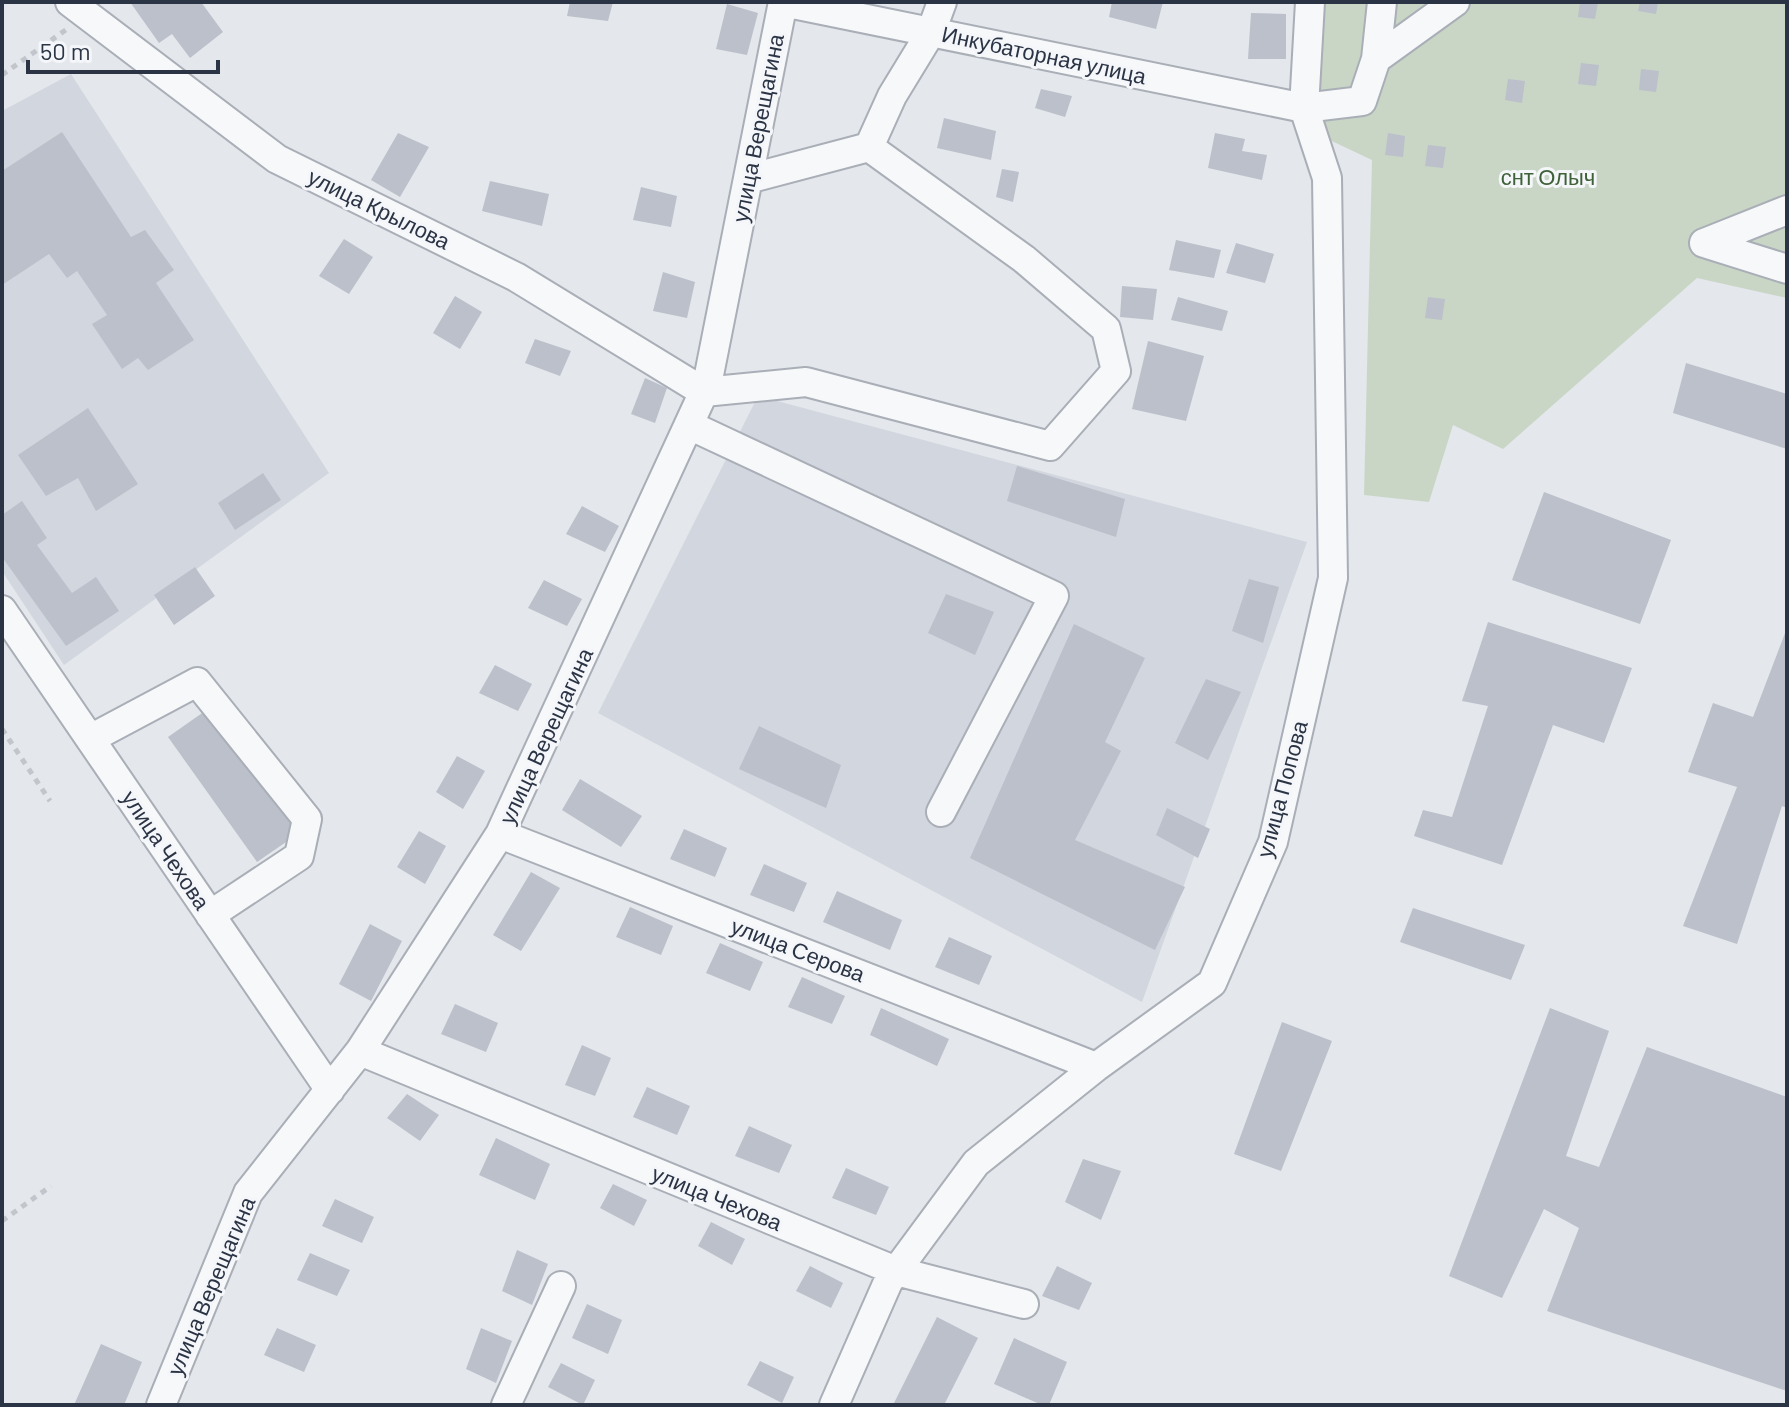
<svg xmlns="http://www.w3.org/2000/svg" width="1789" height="1407" font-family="Barlow,sans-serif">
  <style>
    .built { fill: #d2d6de }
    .green { fill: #c9d6c5 }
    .building { fill: #bbc0ca }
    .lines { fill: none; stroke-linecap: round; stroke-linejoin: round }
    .minor-casing { stroke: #a9aeb7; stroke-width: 32 }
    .path { stroke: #c2c5cb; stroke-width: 5; stroke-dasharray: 6 6; stroke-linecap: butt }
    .minor { stroke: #f7f8fa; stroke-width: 28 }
    .labels { text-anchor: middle; stroke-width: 6; stroke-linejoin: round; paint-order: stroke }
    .street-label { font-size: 22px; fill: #2b3445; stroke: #f4f6f9 }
    .park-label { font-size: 22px; fill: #3f6138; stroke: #f4f6f9 }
  </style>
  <rect width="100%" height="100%" fill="#e4e7ec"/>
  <!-- built -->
  <path class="built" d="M 71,74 L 329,473 L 64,665 L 2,571 L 2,111 Z
    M 758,396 L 1307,542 L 1142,1002 L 598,713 Z"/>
  <!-- green -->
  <path class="green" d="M 1314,2 L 1787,2 L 1787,298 L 1697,278 L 1503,449 L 1453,425 L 1429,502 L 1364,495 L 1372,160 L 1302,127 Z"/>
  <!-- building -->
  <path class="building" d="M 130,2 L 201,2 L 223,32 L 190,58 L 172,34 L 159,43 Z
    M 570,2 L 613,2 L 608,21 L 567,16 Z
    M 1112,2 L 1163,2 L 1156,29 L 1109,17 Z
    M 1580,2 L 1598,2 L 1595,19 L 1578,17 Z
    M 1640,2 L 1658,2 L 1656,14 L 1638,11 Z
    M 727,4 L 758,13 L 747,55 L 716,49 Z
    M 1251,13 L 1286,14 L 1286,59 L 1248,59 Z
    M 1581,63 L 1599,65 L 1596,86 L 1578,84 Z
    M 1641,69 L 1659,71 L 1656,92 L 1639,90 Z
    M 1508,79 L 1525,81 L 1522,103 L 1505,100 Z
    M 1041,89 L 1072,96 L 1065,117 L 1035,108 Z
    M 944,118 L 996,131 L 991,160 L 937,148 Z
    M 62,132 L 131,237 L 145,230 L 174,270 L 156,283 L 194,340 L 148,370 L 138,358 L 122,369 L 92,324 L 107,315 L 77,271 L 67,278 L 49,254 L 2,285 L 2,171 Z
    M 398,133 L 429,147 L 400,197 L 371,180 Z
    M 1215,133 L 1245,139 L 1242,151 L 1267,155 L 1262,180 L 1208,168 Z
    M 1388,133 L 1405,136 L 1403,157 L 1385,155 Z
    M 1428,145 L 1446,147 L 1443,168 L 1425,166 Z
    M 1002,169 L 1019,172 L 1013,202 L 996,197 Z
    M 490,181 L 549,194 L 542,226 L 482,211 Z
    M 641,187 L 677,196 L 671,227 L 633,220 Z
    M 344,239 L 373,257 L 349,294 L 319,276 Z
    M 1176,240 L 1221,250 L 1214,278 L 1169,270 Z
    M 1236,243 L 1274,254 L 1265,283 L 1226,273 Z
    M 663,272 L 695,282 L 687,318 L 653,311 Z
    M 1122,286 L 1157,289 L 1153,320 L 1120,317 Z
    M 455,296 L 482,312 L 460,349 L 433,333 Z
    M 1178,297 L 1228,311 L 1222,331 L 1171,320 Z
    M 1428,297 L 1445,299 L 1442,320 L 1425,318 Z
    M 535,339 L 571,351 L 560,376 L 525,363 Z
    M 1148,341 L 1204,356 L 1186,421 L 1132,409 Z
    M 1686,363 L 1787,394 L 1787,449 L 1673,413 Z
    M 645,378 L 667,388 L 655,423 L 631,414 Z
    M 88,408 L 138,484 L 96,511 L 78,478 L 46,496 L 18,455 Z
    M 1017,466 L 1125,499 L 1116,537 L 1007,501 Z
    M 263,473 L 281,500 L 235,530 L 218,503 Z
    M 1544,492 L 1671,540 L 1640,624 L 1512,580 Z
    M 22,501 L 47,538 L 37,545 L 72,593 L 96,577 L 119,611 L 66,646 L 2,557 L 2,515 Z
    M 582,506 L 619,526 L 605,552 L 566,534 Z
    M 195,567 L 215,596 L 174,625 L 154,595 Z
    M 1249,579 L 1279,587 L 1263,643 L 1232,631 Z
    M 544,580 L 582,599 L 567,626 L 528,608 Z
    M 946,594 L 994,612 L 975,655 L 928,633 Z
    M 1488,622 L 1632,668 L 1604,743 L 1553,725 L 1502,865 L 1414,836 L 1423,810 L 1452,817 L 1488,706 L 1462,701 Z
    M 1074,624 L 1145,658 L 1105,742 L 1121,751 L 1075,840 L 1185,887 L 1155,950 L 970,858 Z
    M 1787,628 L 1787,808 L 1782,806 L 1737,944 L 1683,926 L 1737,787 L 1688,772 L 1713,703 L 1753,717 Z
    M 495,665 L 532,684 L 518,711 L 479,693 Z
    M 1206,679 L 1241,692 L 1208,760 L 1175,743 Z
    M 215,704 L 302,831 L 257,862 L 168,737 Z
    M 759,726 L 841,765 L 826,808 L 739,769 Z
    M 457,756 L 485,771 L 463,809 L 436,792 Z
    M 580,779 L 642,816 L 621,847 L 562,810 Z
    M 1167,808 L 1210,829 L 1198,858 L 1156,835 Z
    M 684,829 L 727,848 L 715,877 L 670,859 Z
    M 419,831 L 446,846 L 425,884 L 397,867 Z
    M 764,864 L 807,883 L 794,912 L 750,895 Z
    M 531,872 L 560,888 L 521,951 L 493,935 Z
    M 837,891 L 902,920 L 890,950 L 823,922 Z
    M 630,907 L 673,926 L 661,955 L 616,937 Z
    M 1413,908 L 1525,945 L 1511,980 L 1400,942 Z
    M 370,924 L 402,941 L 371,1001 L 339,984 Z
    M 949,937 L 992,956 L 979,985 L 935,967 Z
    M 720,943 L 763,962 L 750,991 L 706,973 Z
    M 802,977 L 845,996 L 832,1024 L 788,1007 Z
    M 455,1004 L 498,1023 L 486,1052 L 441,1034 Z
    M 881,1008 L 949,1039 L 937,1066 L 870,1035 Z
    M 1550,1008 L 1609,1031 L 1566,1156 L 1599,1167 L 1647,1047 L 1787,1097 L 1787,1391 L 1547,1311 L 1579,1228 L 1544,1209 L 1502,1298 L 1449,1276 Z
    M 1282,1022 L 1332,1041 L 1281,1171 L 1234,1154 Z
    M 582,1045 L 611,1058 L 595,1096 L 565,1085 Z
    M 647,1087 L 690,1106 L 677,1135 L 633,1117 Z
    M 407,1094 L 439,1115 L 420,1141 L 387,1118 Z
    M 749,1126 L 792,1145 L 779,1173 L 735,1156 Z
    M 496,1138 L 550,1164 L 535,1200 L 479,1175 Z
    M 1083,1159 L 1121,1171 L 1101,1220 L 1065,1202 Z
    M 846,1168 L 889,1187 L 876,1215 L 832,1198 Z
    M 613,1184 L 647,1200 L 634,1226 L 600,1208 Z
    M 335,1199 L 374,1217 L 362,1243 L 322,1226 Z
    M 711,1222 L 745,1239 L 732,1265 L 698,1246 Z
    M 517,1250 L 548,1264 L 532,1305 L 502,1291 Z
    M 310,1253 L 350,1270 L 337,1296 L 297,1280 Z
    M 810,1266 L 843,1283 L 831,1308 L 796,1291 Z
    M 1057,1266 L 1092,1283 L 1079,1310 L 1042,1296 Z
    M 587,1304 L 622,1320 L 608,1354 L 572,1338 Z
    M 937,1317 L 978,1338 L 944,1405 L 893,1405 Z
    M 277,1328 L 316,1345 L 304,1372 L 264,1355 Z
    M 481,1328 L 512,1341 L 496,1383 L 466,1369 Z
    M 1014,1338 L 1067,1362 L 1049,1405 L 1042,1405 L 994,1384 Z
    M 101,1344 L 142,1362 L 124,1405 L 74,1405 Z
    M 760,1361 L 794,1377 L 782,1403 L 747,1385 Z
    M 561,1363 L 595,1380 L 583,1405 L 548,1387 Z"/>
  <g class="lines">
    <!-- minor casing -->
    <g class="minor-casing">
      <path id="minor" d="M 70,2 L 277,159 L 516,277 L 704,392 L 806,382 L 1050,446 L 1116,371 L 1106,329 L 1024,259 L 869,147 L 748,179
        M 783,2 L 1304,108 L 1362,101 L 1376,59 L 1455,2
        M 1376,59 L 1382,2
        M 869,147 L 892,96 L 931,32 L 942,2
        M 1704,243 L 1787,210
        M 1704,243 L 1787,269
        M 689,425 L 1054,596 L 941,812
        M 2,610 L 330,1090
        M 90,739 L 197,682 L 307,819 L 299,856 L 210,915
        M 500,834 L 1096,1067
        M 360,1051 L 896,1271 L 1024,1304
        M 161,1405 L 248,1193 L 360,1051 L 500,834 L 707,385 L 783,2
        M 506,1405 L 561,1286
        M 834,1405 L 888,1282 L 976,1163 L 1096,1067 L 1212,983 L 1273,842 L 1333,578 L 1327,178 L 1304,108 L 1310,2"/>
    </g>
    <!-- path -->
    <path class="path" d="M 2,75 L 67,29
      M 2,729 L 50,801
      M 2,1221 L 51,1186"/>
    <!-- minor -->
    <use href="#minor" class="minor"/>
  </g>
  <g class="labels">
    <!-- street labels -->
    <g class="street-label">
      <text transform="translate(1044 55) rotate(12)" y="8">Инкубаторная улица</text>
      <text transform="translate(758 128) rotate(-79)" y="8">улица Верещагина</text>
      <text transform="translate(379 209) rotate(26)" y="8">улица Крылова</text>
      <text transform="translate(546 736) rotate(-65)" y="8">улица Верещагина</text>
      <text transform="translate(1282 789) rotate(-75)" y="8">улица Попова</text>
      <text transform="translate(166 850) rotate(56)" y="8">улица Чехова</text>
      <text transform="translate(798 950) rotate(21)" y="8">улица Серова</text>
      <text transform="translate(717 1198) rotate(22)" y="8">улица Чехова</text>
      <text transform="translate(211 1286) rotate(-67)" y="8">улица Верещагина</text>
    </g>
    <!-- park labels -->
    <g class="park-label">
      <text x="1548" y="185">снт Олыч</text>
    </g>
  </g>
  <!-- border -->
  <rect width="1789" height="1407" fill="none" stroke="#2b3445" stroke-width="8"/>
  <!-- scale -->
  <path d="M28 60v12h190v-12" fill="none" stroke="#2b3445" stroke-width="4"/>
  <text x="40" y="60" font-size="24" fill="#2b3445" stroke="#f4f6f9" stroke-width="6" paint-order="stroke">50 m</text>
</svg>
